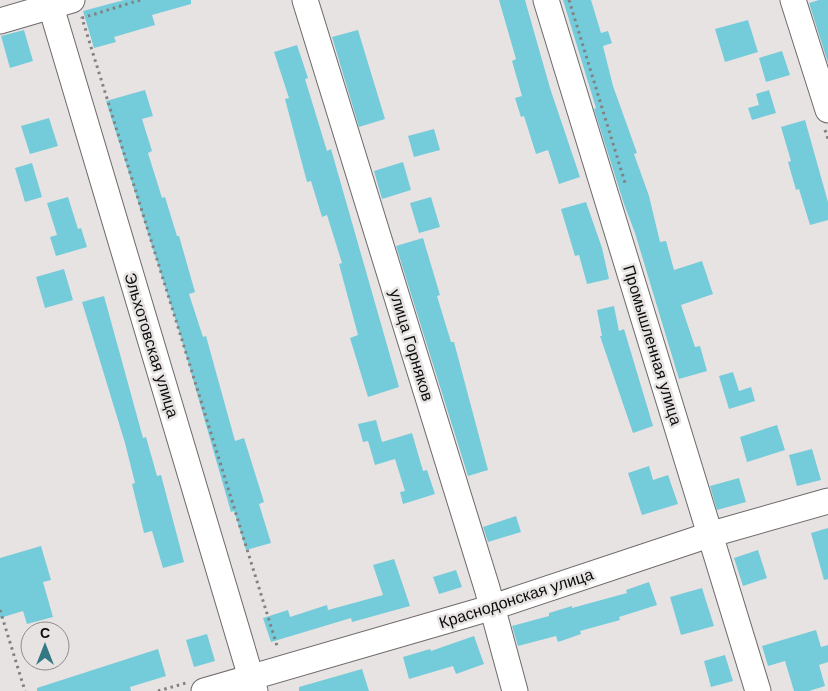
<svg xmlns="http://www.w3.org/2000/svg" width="828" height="691" font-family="Helvetica,sans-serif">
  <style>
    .building { fill: #74cbd9 }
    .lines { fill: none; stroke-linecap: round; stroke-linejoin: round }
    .minor-casing { stroke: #6e6a69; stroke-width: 27 }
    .path { stroke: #838080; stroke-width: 3; stroke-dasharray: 2.5 4; stroke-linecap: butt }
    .minor { stroke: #fff; stroke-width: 25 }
    .labels { text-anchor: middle; stroke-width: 5; stroke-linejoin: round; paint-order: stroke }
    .street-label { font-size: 16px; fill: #0d0c0c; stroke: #e8e3e3 }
  </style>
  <rect width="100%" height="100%" fill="#e8e3e3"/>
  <!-- building -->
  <path class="building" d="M 124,0 L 191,0 L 191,4 L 152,15 L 155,25 L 114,37 L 116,42 L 94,48 L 83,11 Z
    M 499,0 L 525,0 L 550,88 L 580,177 L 559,184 L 548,150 L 536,154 L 524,116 L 521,117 L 515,98 L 522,96 L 512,61 L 516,59 Z
    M 563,0 L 591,0 L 601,33 L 608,31 L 612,43 L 603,46 L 613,86 L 637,153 L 634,154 L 649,196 L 660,242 L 666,241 L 674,270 L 702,261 L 713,294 L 681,305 L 695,347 L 700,346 L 707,371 L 679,379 L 635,233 L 624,204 L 594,109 L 596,108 Z
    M 819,0 L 828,0 L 828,63 L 809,3 Z
    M 748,20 L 758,52 L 725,62 L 715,29 Z
    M 24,30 L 33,61 L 10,68 L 1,36 Z
    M 358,30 L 385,119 L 359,127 L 332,37 Z
    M 297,45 L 308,78 L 305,79 L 327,151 L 331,149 L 399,387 L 368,397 L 350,338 L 358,335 L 339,264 L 342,263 L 327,215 L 322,217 L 311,181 L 307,182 L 285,99 L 289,98 L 274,52 Z
    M 782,51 L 790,75 L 766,82 L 759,58 Z
    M 145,90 L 153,116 L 142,119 L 152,151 L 148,153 L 162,198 L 165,197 L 177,236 L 179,236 L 195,292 L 189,294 L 203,337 L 206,336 L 235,441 L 244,438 L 264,502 L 259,504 L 271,543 L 246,550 L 234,511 L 231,512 L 180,334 L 106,101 Z
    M 769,90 L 776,113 L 752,120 L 748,108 L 759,105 L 756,94 Z
    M 49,118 L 58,146 L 30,154 L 21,126 Z
    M 805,120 L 828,202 L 828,220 L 810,225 L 799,189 L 796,190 L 788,162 L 791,161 L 781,127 Z
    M 434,129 L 440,150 L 414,157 L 408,136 Z
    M 403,162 L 411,190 L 382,199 L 374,171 Z
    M 32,163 L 42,197 L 25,202 L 15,168 Z
    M 68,197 L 78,229 L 81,228 L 87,247 L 56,256 L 50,237 L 57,235 L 47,203 Z
    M 431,197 L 440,227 L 419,233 L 410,203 Z
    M 586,202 L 602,248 L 609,279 L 587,284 L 579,255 L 575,256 L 561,209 Z
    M 423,238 L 440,295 L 437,296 L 451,342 L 454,342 L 488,470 L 468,476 L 396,246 Z
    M 64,269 L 73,300 L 45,308 L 36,277 Z
    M 104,296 L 143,438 L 146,437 L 157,476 L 161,475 L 184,562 L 163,568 L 152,531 L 144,533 L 132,484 L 135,483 L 125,443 L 82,302 Z
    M 614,306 L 619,331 L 624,329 L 653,426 L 633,433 L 600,336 L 602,336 L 597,310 Z
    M 733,372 L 739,391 L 751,387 L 755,401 L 729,409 L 719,376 Z
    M 376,420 L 382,442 L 412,433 L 423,471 L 427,470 L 435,494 L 403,504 L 400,492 L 405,491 L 395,459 L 375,465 L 368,441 L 363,442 L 358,424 Z
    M 777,425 L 785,450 L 747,462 L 740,437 Z
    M 812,449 L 821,480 L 797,486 L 789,455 Z
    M 649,466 L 653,480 L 668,475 L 678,504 L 642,515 L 628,473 Z
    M 739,478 L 746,502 L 717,510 L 710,486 Z
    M 516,516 L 521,532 L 488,542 L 483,527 Z
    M 828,528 L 828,579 L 824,580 L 811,533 Z
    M 41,546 L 51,580 L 43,582 L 53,617 L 27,624 L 23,611 L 0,618 L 0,558 Z
    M 758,550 L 767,578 L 743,586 L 734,558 Z
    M 394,559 L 410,606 L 352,622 L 351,618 L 271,642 L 263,618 L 288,610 L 290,617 L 327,605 L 328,610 L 383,595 L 373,565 Z
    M 456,570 L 462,587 L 439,594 L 433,577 Z
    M 649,582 L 657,605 L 619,617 L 620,620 L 580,631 L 581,634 L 558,642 L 556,636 L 518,646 L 512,626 L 549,616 L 549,613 L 572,606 L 572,608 L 627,593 L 626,590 Z
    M 702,588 L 714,626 L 681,635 L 670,597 Z
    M 816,630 L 821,647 L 828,645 L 828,662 L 819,665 L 825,686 L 809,691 L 794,691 L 785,661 L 768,666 L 762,646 Z
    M 207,634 L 215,661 L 194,667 L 186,640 Z
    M 474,636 L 484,664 L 456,674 L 453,666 L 409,679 L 403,657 L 430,649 L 431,651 Z
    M 158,649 L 166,676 L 130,687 L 131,691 L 37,691 L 37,688 Z
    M 725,655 L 733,681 L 711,687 L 704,661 Z
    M 362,669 L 369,691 L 299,691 L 299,687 Z"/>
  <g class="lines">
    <!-- minor casing -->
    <g class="minor-casing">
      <path id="minor" d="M 49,0 L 255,691
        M 305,0 L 487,588 L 515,691
        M 546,0 L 758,691
        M 793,0 L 828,110
        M 0,21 L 72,0
        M 204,691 L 490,608 L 712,534 L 828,501"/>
    </g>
    <!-- path -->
    <path class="path" d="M 140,0 L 82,18 L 278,649
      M 569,0 L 626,186
      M 825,130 L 828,139
      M 0,610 L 25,691
      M 158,691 L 186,683"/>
    <!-- minor -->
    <use href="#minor" class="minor"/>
  </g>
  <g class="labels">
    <!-- street labels -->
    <g class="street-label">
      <text transform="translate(152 345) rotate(73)" y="6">Эльхотовская улица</text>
      <text transform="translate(412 345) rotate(73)" y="6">улица Горняков</text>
      <text transform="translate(653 345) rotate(73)" y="6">Промышленная улица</text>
      <text transform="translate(516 598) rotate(-18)" y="6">Краснодонская улица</text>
    </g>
  </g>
  <!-- north arrow -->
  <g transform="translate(45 646)"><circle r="24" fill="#e8e3e3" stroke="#908d8d"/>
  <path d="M0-4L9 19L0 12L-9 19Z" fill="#327984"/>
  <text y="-8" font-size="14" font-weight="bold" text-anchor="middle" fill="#0d0c0c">С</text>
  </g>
</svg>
